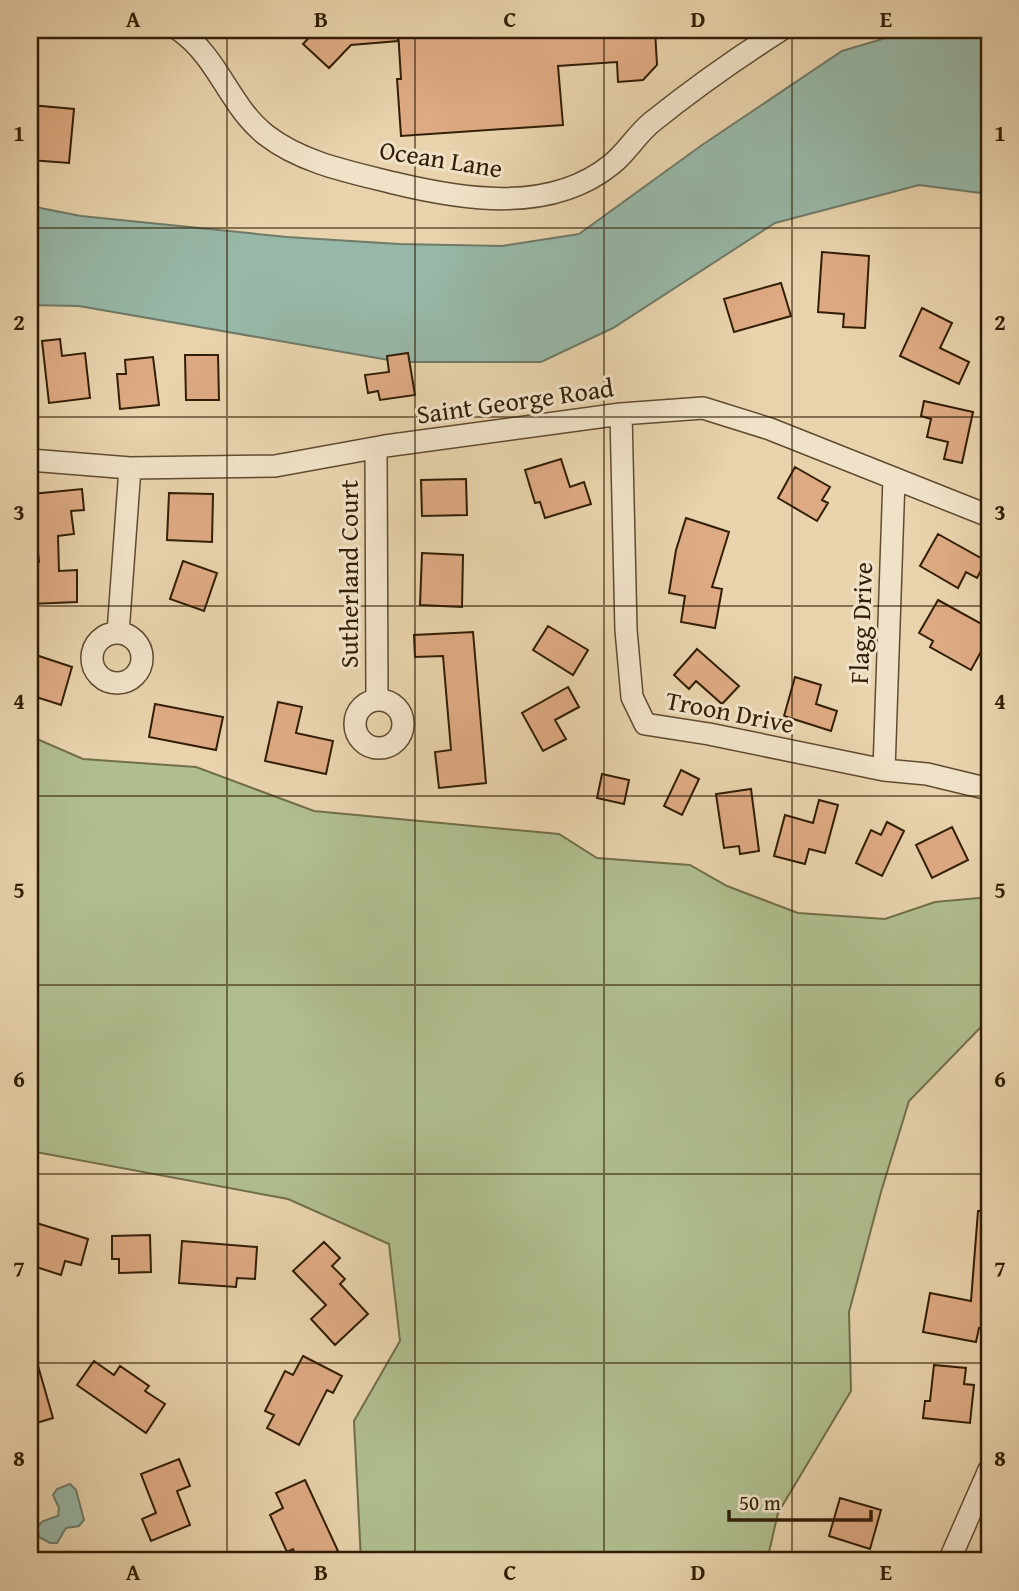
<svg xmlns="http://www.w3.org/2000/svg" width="1019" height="1591" font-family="'Gentium Book Plus',serif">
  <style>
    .green { fill: #b0be8e; stroke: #716e4a; stroke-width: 2 }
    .water { fill: #97b8a8; stroke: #6f7a67; stroke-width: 2 }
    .building { fill: #deaa83; stroke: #321e06; stroke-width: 2 }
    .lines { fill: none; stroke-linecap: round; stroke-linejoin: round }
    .minor-casing { stroke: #604b30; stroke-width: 24 }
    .minor { stroke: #f0e2c9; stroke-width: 21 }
    .grid { fill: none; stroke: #321e06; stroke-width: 2; stroke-opacity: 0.55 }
    .labels { text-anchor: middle; stroke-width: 6; stroke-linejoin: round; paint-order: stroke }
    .street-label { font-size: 26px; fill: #321e06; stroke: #f0e2c9 }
    .neatline { fill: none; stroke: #321e06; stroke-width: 2.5 }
    .grid-label { font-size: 23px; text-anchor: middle; font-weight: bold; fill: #321e06 }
  </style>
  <rect width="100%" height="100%" fill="#e8d3ac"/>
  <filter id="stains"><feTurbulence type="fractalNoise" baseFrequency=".00286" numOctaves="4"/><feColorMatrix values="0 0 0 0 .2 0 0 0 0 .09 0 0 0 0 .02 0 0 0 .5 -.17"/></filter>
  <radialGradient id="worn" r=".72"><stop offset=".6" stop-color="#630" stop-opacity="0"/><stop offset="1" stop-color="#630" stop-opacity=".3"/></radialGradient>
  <!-- green -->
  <path class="green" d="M 30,736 L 83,759 L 196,767 L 314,811 L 559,834 L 597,858 L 690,865 L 727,886 L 798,913 L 885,919 L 935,902 L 989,897 L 989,1007 L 982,1026 L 909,1101 L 881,1192 L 849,1312 L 851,1391 L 778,1513 L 767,1561 L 361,1561 L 354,1421 L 400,1341 L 389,1244 L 288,1199 L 30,1151 Z"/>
  <!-- water -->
  <path class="water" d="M 913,30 L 989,30 L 989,194 L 919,185 L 775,223 L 613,328 L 541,362 L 400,362 L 79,306 L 30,305 L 30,206 L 81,216 L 287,237 L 399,244 L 502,246 L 579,234 L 702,145 L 842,51 Z
    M 70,1484 L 76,1490 L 84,1520 L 79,1526 L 66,1528 L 57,1543 L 50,1543 L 39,1537 L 37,1527 L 43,1521 L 58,1516 L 59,1508 L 53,1495 L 57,1489 Z"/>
  <!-- building -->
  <path class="building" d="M 316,30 L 397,30 L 398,41 L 351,45 L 329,68 L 303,44 Z
    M 398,30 L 655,30 L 657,65 L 643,80 L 618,82 L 617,62 L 558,66 L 563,125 L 401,136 L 397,79 L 401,79 Z
    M 30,105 L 74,109 L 69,163 L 30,160 Z
    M 822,252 L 869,256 L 865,328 L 843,327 L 844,314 L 818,312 Z
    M 781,283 L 791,316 L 734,332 L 724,299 Z
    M 922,308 L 952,323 L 940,348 L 969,362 L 959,384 L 900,356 Z
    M 60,339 L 62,356 L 85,353 L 90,398 L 49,403 L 42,341 Z
    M 408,353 L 415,395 L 380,400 L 378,391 L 368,393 L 365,375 L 389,372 L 387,356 Z
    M 185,355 L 218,355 L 219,400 L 186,400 Z
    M 153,357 L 159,405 L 120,409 L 117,374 L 126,374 L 125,360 Z
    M 924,401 L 973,412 L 962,463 L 944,459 L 948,442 L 927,437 L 931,419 L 921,416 Z
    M 561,459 L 570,487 L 584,482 L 591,504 L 545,518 L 540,502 L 535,503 L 525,470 Z
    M 795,467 L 830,487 L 822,500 L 828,503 L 817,521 L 778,498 Z
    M 466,479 L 467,515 L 422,516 L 421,480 Z
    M 82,489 L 84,510 L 71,511 L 74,534 L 58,536 L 59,571 L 77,570 L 77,602 L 30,604 L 30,562 L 39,562 L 32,494 Z
    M 169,493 L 213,494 L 212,542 L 167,540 Z
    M 686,518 L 729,532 L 712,587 L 722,589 L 715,628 L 681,622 L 685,596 L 669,593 L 676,550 Z
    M 938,534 L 986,561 L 977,578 L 966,572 L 958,588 L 920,566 Z
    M 422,553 L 463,555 L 462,607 L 420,605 Z
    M 183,561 L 217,573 L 204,611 L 170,599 Z
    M 938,600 L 989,628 L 989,637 L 971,670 L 930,647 L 933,641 L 919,633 Z
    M 548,626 L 588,650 L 573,675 L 533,650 Z
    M 473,632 L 486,783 L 439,788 L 435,752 L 451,750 L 443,656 L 415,657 L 414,635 Z
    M 697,649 L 739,686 L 722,704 L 696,681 L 689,689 L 674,675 Z
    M 30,653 L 72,667 L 61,705 L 30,695 Z
    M 795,677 L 821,685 L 816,704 L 837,711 L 831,731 L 784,716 Z
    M 568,687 L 579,707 L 555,720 L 566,739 L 543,751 L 522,713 Z
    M 278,702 L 302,707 L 296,733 L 333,741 L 326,774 L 265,761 Z
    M 155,704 L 223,717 L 216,750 L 149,737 Z
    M 681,770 L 699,779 L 682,815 L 664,806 Z
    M 602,774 L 629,780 L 624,804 L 597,798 Z
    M 751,789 L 759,851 L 740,854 L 739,846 L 724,848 L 716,794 Z
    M 819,800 L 838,805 L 825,853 L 809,849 L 805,864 L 774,856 L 785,815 L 813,823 Z
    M 887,822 L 904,831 L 882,876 L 856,863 L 871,830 L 881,835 Z
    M 952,827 L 968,860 L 932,878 L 916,845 Z
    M 978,1211 L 989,1211 L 989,1330 L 979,1328 L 976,1342 L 923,1332 L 930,1293 L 971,1301 Z
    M 30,1221 L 88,1239 L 81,1265 L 65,1261 L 61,1275 L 30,1265 Z
    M 150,1235 L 151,1272 L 119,1273 L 119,1259 L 112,1259 L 112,1236 Z
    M 182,1241 L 257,1247 L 255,1279 L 237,1278 L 236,1287 L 179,1283 Z
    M 324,1242 L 340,1258 L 332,1266 L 345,1279 L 340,1284 L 368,1314 L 335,1345 L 311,1319 L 326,1305 L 293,1271 Z
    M 34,1352 L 53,1418 L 30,1425 L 30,1353 Z
    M 303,1356 L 342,1376 L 333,1393 L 327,1390 L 299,1445 L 267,1428 L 274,1415 L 265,1411 L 285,1371 L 293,1375 Z
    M 94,1361 L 114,1375 L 120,1366 L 149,1386 L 145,1391 L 165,1404 L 146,1433 L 77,1385 Z
    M 934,1365 L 966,1368 L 964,1384 L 974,1385 L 970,1423 L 923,1418 L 925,1401 L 930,1401 Z
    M 179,1459 L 190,1486 L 177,1491 L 190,1525 L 151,1541 L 142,1519 L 156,1513 L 141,1474 Z
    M 305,1480 L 338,1551 L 315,1561 L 298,1561 L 293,1549 L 287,1552 L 270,1515 L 283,1508 L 276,1493 Z
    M 840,1498 L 881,1510 L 870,1549 L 829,1536 Z"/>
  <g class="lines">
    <!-- minor casing -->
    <g class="minor-casing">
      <path id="minor" d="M 179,30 C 219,58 229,106 266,135 C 302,163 350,172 394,183 C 464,200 551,214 612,164 C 627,152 637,134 652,122 C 693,89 737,58 781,30
        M 621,414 L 626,630 L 632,697 L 645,724 L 709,734 L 884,770 L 927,774 L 989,789
        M 376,448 L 377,700
        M 30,460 L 130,468 L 275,466 L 385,446 L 621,414 L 703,408 L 770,429 L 989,516
        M 118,633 L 130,468
        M92 658a25 25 0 1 1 50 0a25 25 0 1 1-50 0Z
        M355 724a24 24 0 1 1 48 0a24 24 0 1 1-48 0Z
        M 884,770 L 894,478
        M 949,1561 L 989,1470"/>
    </g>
    <!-- minor -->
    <use href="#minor" class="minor"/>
  </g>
  <!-- grid -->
  <path class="grid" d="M 227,30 L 227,1561M 415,30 L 415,1561M 604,30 L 604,1561M 792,30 L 792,1561M 30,228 L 989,228M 30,417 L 989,417M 30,606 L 989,606M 30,796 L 989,796M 30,985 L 989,985M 30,1174 L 989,1174M 30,1363 L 989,1363"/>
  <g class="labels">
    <!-- street labels -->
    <g class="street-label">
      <text transform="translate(441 159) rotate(9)" y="9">Ocean Lane</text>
      <text transform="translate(515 401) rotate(-8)" y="9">Saint George Road</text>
      <text transform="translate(349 574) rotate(-90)" y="9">Sutherland Court</text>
      <text transform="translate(861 623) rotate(-88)" y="9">Flagg Drive</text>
      <text transform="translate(730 712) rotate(11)" y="9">Troon Drive</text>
    </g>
  </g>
  <!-- margin -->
  <rect width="1019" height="1591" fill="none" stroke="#e8d3ac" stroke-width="77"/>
  <!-- scale -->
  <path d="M729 1510v10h142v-10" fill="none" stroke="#321e06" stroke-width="3.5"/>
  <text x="739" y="1510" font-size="21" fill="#321e06" stroke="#f0e2c9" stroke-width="5" paint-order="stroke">50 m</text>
  <rect x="38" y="38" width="943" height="1514" class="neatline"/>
  <g class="grid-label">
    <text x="133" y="27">A</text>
    <text x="321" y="27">B</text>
    <text x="510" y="27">C</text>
    <text x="698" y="27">D</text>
    <text x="886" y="27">E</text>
    <text x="19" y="141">1</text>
    <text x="1000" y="141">1</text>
    <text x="19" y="330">2</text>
    <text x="1000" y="330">2</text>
    <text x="19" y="520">3</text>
    <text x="1000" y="520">3</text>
    <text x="19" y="709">4</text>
    <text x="1000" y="709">4</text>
    <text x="19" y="898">5</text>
    <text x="1000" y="898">5</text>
    <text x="19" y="1087">6</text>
    <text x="1000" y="1087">6</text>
    <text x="19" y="1277">7</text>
    <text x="1000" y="1277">7</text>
    <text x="19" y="1466">8</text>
    <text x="1000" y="1466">8</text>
    <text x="133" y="1580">A</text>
    <text x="321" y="1580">B</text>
    <text x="510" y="1580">C</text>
    <text x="698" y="1580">D</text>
    <text x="886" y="1580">E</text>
  </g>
  <rect width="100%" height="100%" filter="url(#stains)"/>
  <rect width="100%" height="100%" fill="url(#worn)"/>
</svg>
